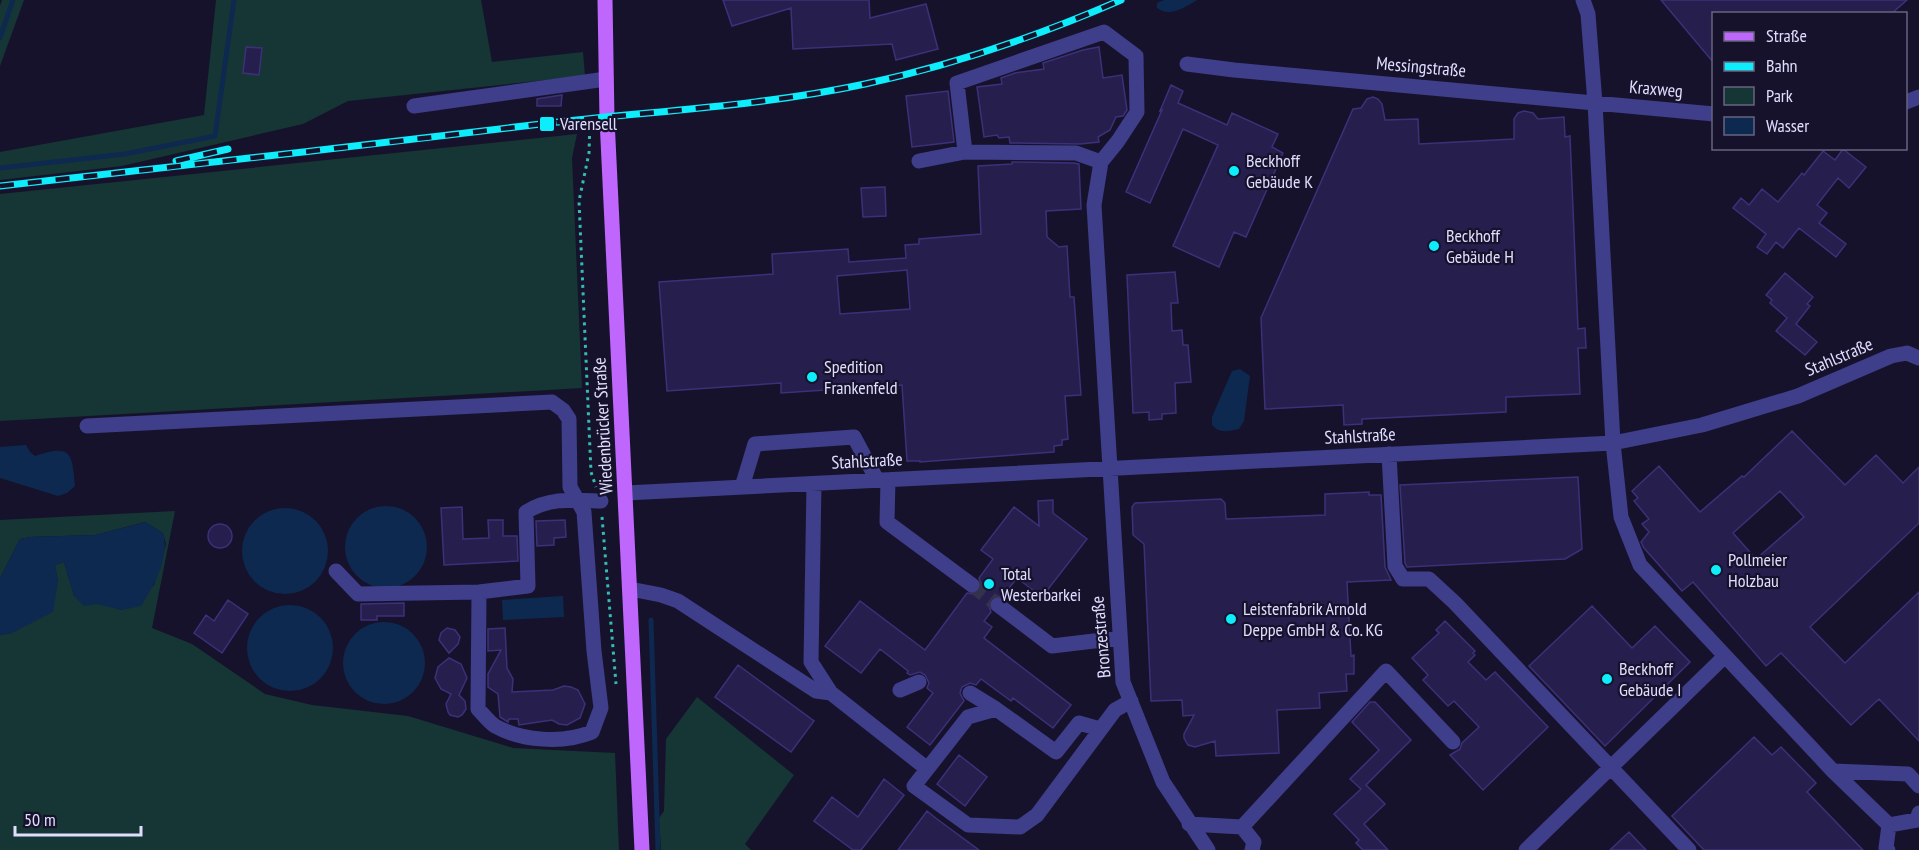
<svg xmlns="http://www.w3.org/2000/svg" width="1919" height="850" font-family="'PT Sans Narrow',sans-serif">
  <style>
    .green { fill: #153634 }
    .water { fill: #0e294f }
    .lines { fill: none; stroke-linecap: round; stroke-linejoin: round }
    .stream { stroke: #0e294f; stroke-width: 5 }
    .building { fill: #261e4d; stroke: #3c3179; stroke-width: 1.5; fill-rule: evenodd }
    .minor-tunnel { stroke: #34314c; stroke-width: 15; stroke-dasharray: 15 8; stroke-linecap: butt }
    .path { stroke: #33bdb0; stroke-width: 3; stroke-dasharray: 3 4.5; stroke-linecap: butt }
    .minor { stroke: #3e3e8a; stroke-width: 15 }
    .major { stroke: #bf67fd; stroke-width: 15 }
    .rail-casing { stroke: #0dedfb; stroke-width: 7 }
    .rail { stroke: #16122c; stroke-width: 4.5; stroke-dasharray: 14; stroke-linecap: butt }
    .poi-dot { fill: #0dedfb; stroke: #16122c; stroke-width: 2 }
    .labels { text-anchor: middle; stroke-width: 4.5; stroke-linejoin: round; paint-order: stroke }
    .street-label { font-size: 18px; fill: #e0defe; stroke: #16122c }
    .poi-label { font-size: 18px; fill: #e0defe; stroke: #16122c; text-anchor: start }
  </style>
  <rect width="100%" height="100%" fill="#16122c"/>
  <!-- green -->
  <path class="green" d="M 2,0 L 24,0 L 0,66 L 0,6 Z
    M 216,0 L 481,0 L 492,62 L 583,52 L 585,76 L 348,101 L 303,124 L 122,166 L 0,180 L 0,152 L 204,115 Z
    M 577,134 L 572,158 L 582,388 L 0,421 L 0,194 Z
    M 175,511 L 152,628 L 192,644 L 265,694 L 312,705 L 408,716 L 513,748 L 615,753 L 619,850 L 0,850 L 0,635 L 12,633 L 58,582 L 55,565 L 64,562 L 74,596 L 122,610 L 154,585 L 166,544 L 163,533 L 145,522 L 95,535 L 30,537 L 20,539 L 0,578 L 0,520 Z
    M 697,697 L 794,775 L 745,844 L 751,850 L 661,850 L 659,818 L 664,811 L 666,739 Z"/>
  <!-- water -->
  <path class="water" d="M 1164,0 L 1197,0 C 1185,7 1170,18 1157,8 L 1157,3 Z
    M 1240,369 L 1250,376 L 1244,421 L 1239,429 C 1228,431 1220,434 1212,425 L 1212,417 L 1232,371 Z
    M 26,445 L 30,452 L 35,456 C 71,444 72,452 75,486 L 67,493 L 58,496 L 0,478 L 0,447 Z
    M345 547a41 41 0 1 1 82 0a41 41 0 1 1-82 0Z
    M242 551a43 43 0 1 1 86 0a43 43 0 1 1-86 0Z
    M 146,522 L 163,533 C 170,557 154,586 141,606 L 122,610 L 97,604 L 84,606 L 74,596 L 64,562 L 55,565 L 58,582 L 53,612 L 12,633 L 0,635 L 0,578 L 20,539 L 30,537 L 95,535 Z
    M 563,596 L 564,617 L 503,620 L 502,600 Z
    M247 648a43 43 0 1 1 86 0a43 43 0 1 1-86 0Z
    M343 663a41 41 0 1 1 82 0a41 41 0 1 1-82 0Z"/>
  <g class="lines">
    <!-- stream -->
    <path class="stream" d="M 0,38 L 13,0
      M 0,168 L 125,154 L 215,136 L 234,0
      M 651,620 L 658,850"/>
  </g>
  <!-- building -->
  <path class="building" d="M 723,0 L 869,0 L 870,18 L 926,4 L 938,49 L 896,60 L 892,44 L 793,49 L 791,8 L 732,26 Z
    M 1661,0 L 1907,0 L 1891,14 L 1713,14 L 1713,62 Z
    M 246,47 L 262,48 L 259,75 L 243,73 Z
    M 1099,47 L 1103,78 L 1122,75 L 1127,110 L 1123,116 L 1116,117 L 1110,130 L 1098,137 L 1099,142 L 1080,144 L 1010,143 L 1009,137 L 999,138 L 997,135 L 984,137 L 977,87 L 1002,84 L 1001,78 L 1015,73 L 1044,69 L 1043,63 L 1083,50 Z
    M 1171,85 L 1183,91 L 1178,103 L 1227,125 L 1232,113 L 1278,134 L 1272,147 L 1283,153 L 1246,237 L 1234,232 L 1219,267 L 1173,246 L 1218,145 L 1183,129 L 1150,203 L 1126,192 L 1162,110 L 1160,111 Z
    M 948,91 L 954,142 L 912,147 L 906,96 Z
    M 562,95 L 561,106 L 537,106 L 537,99 Z
    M 1373,97 L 1378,99 L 1382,104 L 1385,120 L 1418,119 L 1419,144 L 1514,139 L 1514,119 L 1518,113 L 1524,111 L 1533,113 L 1538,119 L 1564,117 L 1565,137 L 1570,136 L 1578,329 L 1585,328 L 1586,348 L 1578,348 L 1580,394 L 1506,397 L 1506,412 L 1362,419 L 1362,424 L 1344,425 L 1343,405 L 1265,409 L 1261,318 L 1353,109 L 1361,108 L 1367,99 Z
    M 1843,149 L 1866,167 L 1849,188 L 1838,178 L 1817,205 L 1827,213 L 1819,223 L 1846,244 L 1836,257 L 1799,228 L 1783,248 L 1776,242 L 1767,254 L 1757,247 L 1766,234 L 1733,208 L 1741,198 L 1749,205 L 1762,189 L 1778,202 L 1802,173 L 1804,175 L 1823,151 L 1835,160 Z
    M 1012,162 L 1074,163 L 1079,164 L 1081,209 L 1046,211 L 1047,237 L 1059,247 L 1067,246 L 1070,297 L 1074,297 L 1081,395 L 1065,396 L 1068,439 L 1062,440 L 1062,445 L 1054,446 L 1054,452 L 920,462 L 920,461 L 907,461 L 902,385 L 781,393 L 781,383 L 667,391 L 659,282 L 773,274 L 772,254 L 848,249 L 849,262 L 906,258 L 905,245 L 919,244 L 919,239 L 981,234 L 978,166 L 1012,164 ZM 907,270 L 910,309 L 840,314 L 837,276 Z
    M 885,187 L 886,216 L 863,217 L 861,188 Z
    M 1175,272 L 1178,303 L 1171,303 L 1172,331 L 1182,330 L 1183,345 L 1188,345 L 1191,382 L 1175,383 L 1176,413 L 1162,414 L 1162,419 L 1149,420 L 1149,412 L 1133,413 L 1127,275 Z
    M 1785,273 L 1813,297 L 1807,304 L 1810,306 L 1796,324 L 1817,342 L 1805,355 L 1776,331 L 1787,318 L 1770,303 L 1772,300 L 1766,295 Z
    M 1792,431 L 1845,485 L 1876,455 L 1903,483 L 1919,467 L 1919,523 L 1810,627 L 1845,663 L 1919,592 L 1919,741 L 1879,699 L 1851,725 L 1781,653 L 1766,666 L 1693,582 L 1682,591 L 1644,548 L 1641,542 L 1649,532 L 1642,524 L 1649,519 L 1634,501 L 1638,498 L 1632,491 L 1659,466 L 1700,512 L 1742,476 L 1744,477 ZM 1780,491 L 1804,517 L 1756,559 L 1733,533 Z
    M 1578,477 L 1582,549 L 1565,559 L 1407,567 L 1405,563 L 1400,485 Z
    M 1369,492 L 1369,495 L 1381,495 L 1385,567 L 1391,580 L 1347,582 L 1351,656 L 1354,655 L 1354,674 L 1346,674 L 1347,691 L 1319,693 L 1320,708 L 1277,710 L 1279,753 L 1216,756 L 1215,741 L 1195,747 L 1188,745 L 1184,738 L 1184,734 L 1194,715 L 1183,716 L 1182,700 L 1151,701 L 1144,544 L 1133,535 L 1132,507 L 1135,503 L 1221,499 L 1225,503 L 1226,519 L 1325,515 L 1325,494 Z
    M 1053,500 L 1053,513 L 1087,539 L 1042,597 L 1017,578 L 1002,597 L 995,596 L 991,599 L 988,604 L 991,612 L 984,621 L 992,627 L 984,638 L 1071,705 L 1053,728 L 1013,698 L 1011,701 L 981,679 L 976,685 L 970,683 L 962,687 L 960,693 L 964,701 L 930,745 L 907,727 L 933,693 L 927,688 L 929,683 L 925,675 L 920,672 L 910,675 L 907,673 L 908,671 L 880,649 L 861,673 L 825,646 L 860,601 L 925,650 L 967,593 L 975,594 L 980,590 L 982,586 L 979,578 L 993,559 L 981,550 L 1014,507 L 1039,526 L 1038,501 Z
    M 462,507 L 463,539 L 489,538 L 488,520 L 503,520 L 503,536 L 517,536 L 518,561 L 444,565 L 441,508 Z
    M 565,520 L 566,537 L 554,538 L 554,545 L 537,546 L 536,521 Z
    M208 536a12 12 0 1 1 24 0a12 12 0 1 1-24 0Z
    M 228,600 L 248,614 L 222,653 L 194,633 L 206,615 L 214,621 Z
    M 404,603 L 404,616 L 377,616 L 377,620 L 361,620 L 361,604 Z
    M 1592,606 L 1632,648 L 1655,626 L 1690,662 L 1605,746 L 1529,666 Z
    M 1445,621 L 1475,651 L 1473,653 L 1475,655 L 1468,662 L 1486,680 L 1495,672 L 1548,727 L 1483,790 L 1450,755 L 1460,749 L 1462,743 L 1479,727 L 1454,701 L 1448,706 L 1423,680 L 1428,675 L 1412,658 L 1439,633 L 1436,630 Z
    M 447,628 L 455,630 L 460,637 L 458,644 L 449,653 L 439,640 L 441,633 Z
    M 505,628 L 507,668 L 513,679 L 512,692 L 553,690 L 564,686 L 571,687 L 578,690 L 585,704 L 580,718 L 567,725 L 559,724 L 552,720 L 519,725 L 518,719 L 509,719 L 508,722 L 500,717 L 498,694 L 488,687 L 488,674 L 501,650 L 488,651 L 488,629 Z
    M 449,658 L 461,664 L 467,678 L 459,695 L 465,701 L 466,709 L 462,715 L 458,717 L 450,715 L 448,712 L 446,704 L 451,694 L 441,689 L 435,678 L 438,667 Z
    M 738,665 L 814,721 L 791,752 L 715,697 Z
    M 1370,702 L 1375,702 L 1411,740 L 1366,785 L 1385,804 L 1364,824 L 1388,850 L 1363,850 L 1356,843 L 1359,840 L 1334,814 L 1361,789 L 1350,779 L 1379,750 L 1352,722 Z
    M 1754,737 L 1772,755 L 1781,747 L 1816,783 L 1807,792 L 1863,850 L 1704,850 L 1672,816 Z
    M 959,755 L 987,777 L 965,806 L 937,784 Z
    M 884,779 L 904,795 L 861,850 L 853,850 L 814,821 L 832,797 L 858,817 Z
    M 927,811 L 937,819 L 979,850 L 898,850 Z
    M 1629,832 L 1646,850 L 1610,850 Z"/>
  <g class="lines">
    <!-- minor-tunnel -->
    <path class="minor-tunnel" d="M 972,585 L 998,605"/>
    <!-- path -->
    <path class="path" d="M 590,121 L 589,153 L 579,201 L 591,472 L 596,487
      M 602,517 L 616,684"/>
    <!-- minor -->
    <path class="minor" d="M 1583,0 L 1588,14 L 1595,103 L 1613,443 L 1621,517 L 1640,565 L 1833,771 L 1889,825 L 1917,820 L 1919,813
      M 1187,64 L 1234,70 L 1714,114
      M 1906,102 L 1919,97
      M 414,106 L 606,79
      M 919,161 L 965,152
      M 1101,162 L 1076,153 L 965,152 L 957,83 L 1104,32 L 1136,56 L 1137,112 L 1118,141 L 1101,162 L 1094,205 L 1123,682 L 1163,782 L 1208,850
      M 87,426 L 552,402 L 563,410 L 569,419 L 570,487 L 584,512 L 594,651 L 601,708 L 592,732 C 563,744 522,741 495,726 C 489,722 483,714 478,709 L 479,592
      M 1389,454 L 1395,566 L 1403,579 L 1429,579 L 1455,603 L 1689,850
      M 888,480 L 887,522 L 972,585
      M 814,484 L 811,662 L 831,693 L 926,768
      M 742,487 L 755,444 L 854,437 L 877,480
      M 626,493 L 1613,443 L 1702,425 L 1798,396 L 1891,356 L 1907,353 L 1919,358
      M 336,571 L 358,594 L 479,592 L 528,586 L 526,512 C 550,497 574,500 601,501
      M 630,589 L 661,595 L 678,601 L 816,691 L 831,693
      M 998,605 L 1052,646 L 1119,638
      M 900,690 L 919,682
      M 970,693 L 996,709
      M 1100,729 L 1079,723 L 1056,752 L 996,709 L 968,717 L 914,786 L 968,825 L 1020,827 L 1037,815 L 1115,710 L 1131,701
      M 1833,771 L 1908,774 L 1919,786
      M 1189,824 L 1242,827 L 1254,842 L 1252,850
      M 1242,827 L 1386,671 L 1453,742
      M 1526,850 L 1725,656
      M 1888,850 L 1886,848 L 1889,825"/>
    <!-- major -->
    <path class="major" d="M 605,0 L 607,119 L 642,850"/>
    <!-- rail casing -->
    <g class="rail-casing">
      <path id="rail" d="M 176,161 L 228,149
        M 0,186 C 180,166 361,146 541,124 C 649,111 758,107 865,84 C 953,65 1038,36 1121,0"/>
    </g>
    <!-- rail -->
    <use href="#rail" class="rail"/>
  </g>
  <!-- markers -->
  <g class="poi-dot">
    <rect x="539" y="116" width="16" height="16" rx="3"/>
    <circle cx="1234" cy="171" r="6"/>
    <circle cx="1434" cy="246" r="6"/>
    <circle cx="812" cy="377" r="6"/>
    <circle cx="1716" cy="570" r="6"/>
    <circle cx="989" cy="584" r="6"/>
    <circle cx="1231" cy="619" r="6"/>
    <circle cx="1607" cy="679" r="6"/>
  </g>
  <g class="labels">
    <!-- street labels -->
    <g class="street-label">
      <text transform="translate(1421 67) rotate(5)" y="6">Messingstraße</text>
      <text transform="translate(1656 89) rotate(5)" y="6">Kraxweg</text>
      <text transform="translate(1839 357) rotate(-23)" y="6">Stahlstraße</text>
      <text transform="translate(603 426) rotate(-93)" y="6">Wiedenbrücker Straße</text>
      <text transform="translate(1360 436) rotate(-3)" y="6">Stahlstraße</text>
      <text transform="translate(867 461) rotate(-3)" y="6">Stahlstraße</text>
      <text transform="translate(1101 637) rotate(-95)" y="6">Bronzestraße</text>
    </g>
    <!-- poi labels -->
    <g class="poi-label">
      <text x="560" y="130">Varensell</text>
      <text x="1246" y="167">Beckhoff<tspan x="1246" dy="21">Gebäude K</tspan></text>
      <text x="1446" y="242">Beckhoff<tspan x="1446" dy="21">Gebäude H</tspan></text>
      <text x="824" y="373">Spedition<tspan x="824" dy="21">Frankenfeld</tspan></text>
      <text x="1728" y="566">Pollmeier<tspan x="1728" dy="21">Holzbau</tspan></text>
      <text x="1001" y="580">Total<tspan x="1001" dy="21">Westerbarkei</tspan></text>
      <text x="1243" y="615">Leistenfabrik Arnold<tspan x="1243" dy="21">Deppe GmbH &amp; Co. KG</tspan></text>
      <text x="1619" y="675">Beckhoff<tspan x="1619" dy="21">Gebäude I</tspan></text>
    </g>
  </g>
  <!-- legend -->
  <rect x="1712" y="12" width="195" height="138" fill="#16122c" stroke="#676480" stroke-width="1.5"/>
  <rect x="1724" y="32" width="30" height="9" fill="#bf67fd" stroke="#676480" stroke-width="1.5"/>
  <text x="1766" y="42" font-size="18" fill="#e0defe">Straße</text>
  <rect x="1724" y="62" width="30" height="9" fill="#0dedfb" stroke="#676480" stroke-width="1.5"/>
  <text x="1766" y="72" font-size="18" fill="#e0defe">Bahn</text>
  <rect x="1724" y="87" width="30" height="18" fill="#153634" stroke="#676480" stroke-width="1.5"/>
  <text x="1766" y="102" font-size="18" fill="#e0defe">Park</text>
  <rect x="1724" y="117" width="30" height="18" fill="#0e294f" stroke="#676480" stroke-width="1.5"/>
  <text x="1766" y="132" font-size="18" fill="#e0defe">Wasser</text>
  <!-- scale -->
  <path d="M15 826v9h126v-9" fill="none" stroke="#e0defe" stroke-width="3"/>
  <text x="24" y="826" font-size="18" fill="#e0defe" stroke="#16122c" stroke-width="4.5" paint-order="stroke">50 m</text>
</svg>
